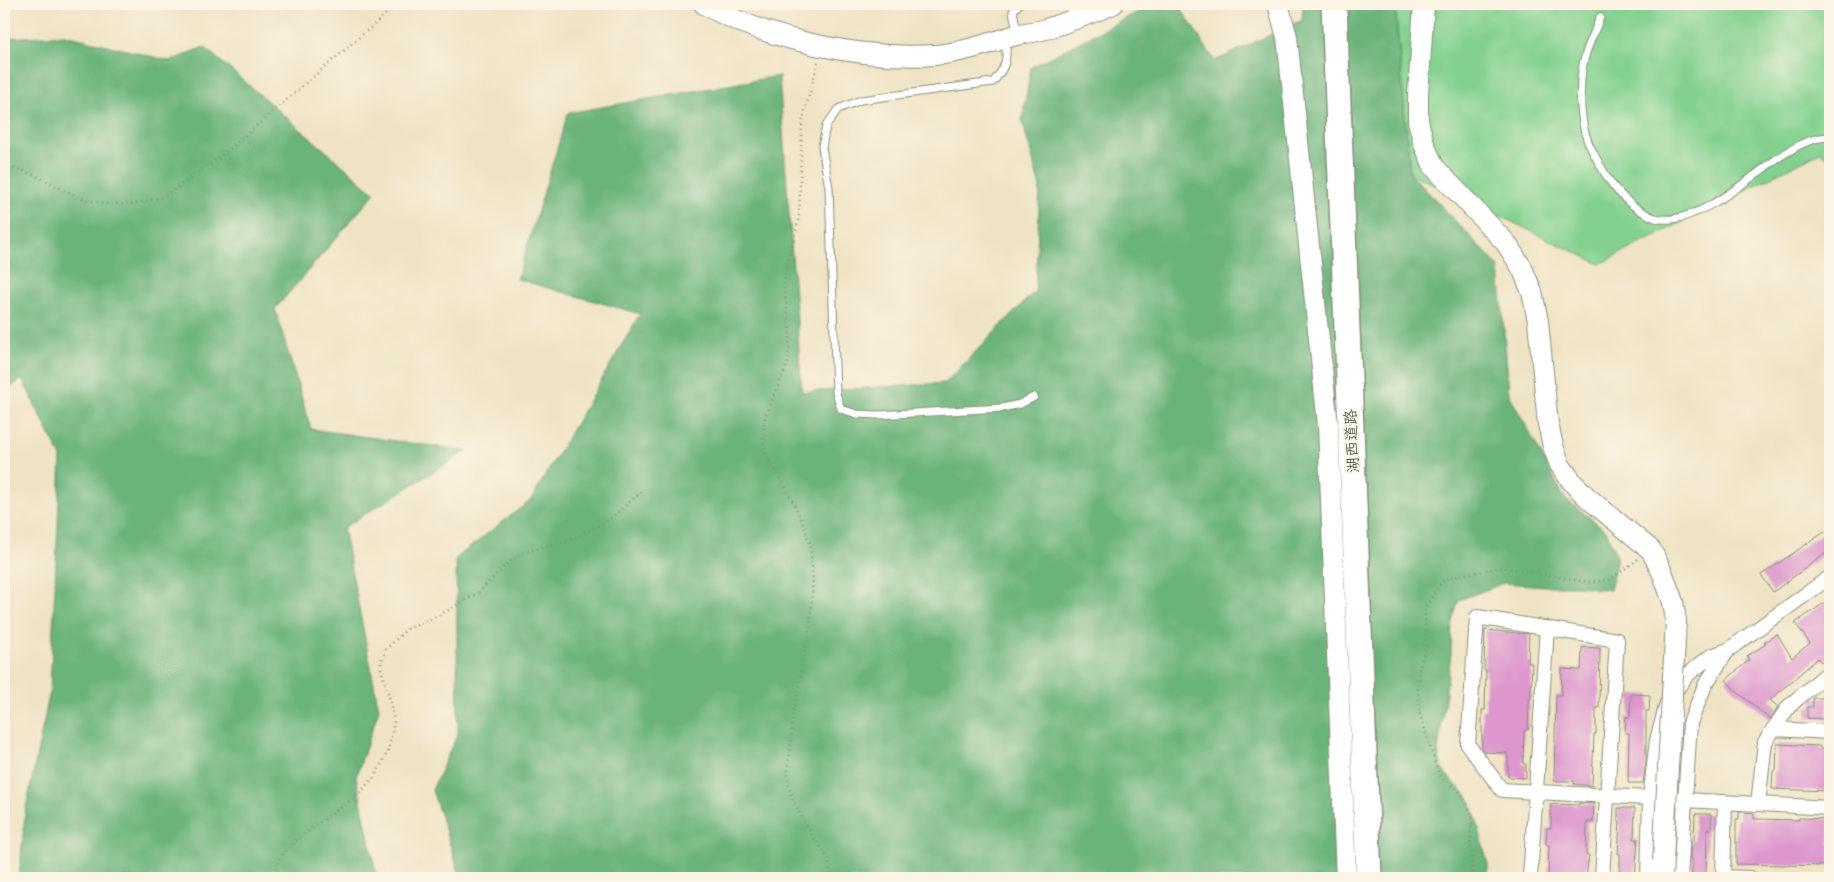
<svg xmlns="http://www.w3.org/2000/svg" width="1834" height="882" font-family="'Gochi Hand','Klee One',sans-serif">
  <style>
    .green { fill: #84d18f; stroke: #528762 }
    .forest { fill: #6bb37a; stroke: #457857 }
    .building { fill: #dd97cd }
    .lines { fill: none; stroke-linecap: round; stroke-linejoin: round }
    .lane-casing { stroke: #87907c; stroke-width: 9 }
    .street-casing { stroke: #87907c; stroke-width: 16 }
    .secondary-casing { stroke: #87907c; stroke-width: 22 }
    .highway-casing { stroke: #87907c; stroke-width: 28 }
    .path { stroke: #87907c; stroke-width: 2.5; stroke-dasharray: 1 4; stroke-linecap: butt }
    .lane { stroke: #fff; stroke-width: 7 }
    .street { stroke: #fff; stroke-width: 14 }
    .secondary { stroke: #fff; stroke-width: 20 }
    .highway { stroke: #fff; stroke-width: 25 }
    .secondary-bridge-casing { stroke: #87907c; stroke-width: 22; stroke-linecap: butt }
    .secondary-bridge { stroke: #fff; stroke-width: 20 }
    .labels { text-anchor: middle; stroke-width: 4; stroke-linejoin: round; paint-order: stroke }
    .street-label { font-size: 16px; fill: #1f3d34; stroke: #fcf5e5 }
  </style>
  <rect width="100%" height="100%" fill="#fcf5e5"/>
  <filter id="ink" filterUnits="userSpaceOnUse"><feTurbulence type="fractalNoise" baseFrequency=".02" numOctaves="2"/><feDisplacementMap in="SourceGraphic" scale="10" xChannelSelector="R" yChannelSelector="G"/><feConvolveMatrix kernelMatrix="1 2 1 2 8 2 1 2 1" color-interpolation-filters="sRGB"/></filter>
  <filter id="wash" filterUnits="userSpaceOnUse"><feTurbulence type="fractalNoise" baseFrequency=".0096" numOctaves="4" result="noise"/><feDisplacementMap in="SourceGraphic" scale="20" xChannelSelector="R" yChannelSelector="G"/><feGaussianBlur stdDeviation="1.12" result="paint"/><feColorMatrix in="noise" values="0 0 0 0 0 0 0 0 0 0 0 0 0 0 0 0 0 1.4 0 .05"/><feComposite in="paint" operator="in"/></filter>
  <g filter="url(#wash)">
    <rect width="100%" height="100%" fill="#efe3c4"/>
    <!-- green -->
    <path class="green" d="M 1395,4 L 1830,4 L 1830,159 L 1820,152 L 1600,264 L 1410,173 Z"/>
    <!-- forest -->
    <path class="forest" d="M 1153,4 L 1178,4 L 1215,61 L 1302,20 L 1303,4 L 1395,4 L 1410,173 L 1499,267 L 1509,394 L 1565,499 L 1606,530 L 1617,557 L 1610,590 L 1577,586 L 1544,586 L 1504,583 L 1459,600 L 1452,622 L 1451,654 L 1438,751 L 1442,769 L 1453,782 L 1468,796 L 1475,814 L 1488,864 L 1488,878 L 461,878 L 432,790 L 458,733 L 456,558 L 531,500 L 640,314 L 517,279 L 568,113 L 779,76 L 802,392 L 945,383 L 1035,291 L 1040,187 L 1022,120 L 1031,67 Z
      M 66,35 L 170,61 L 204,47 L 375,193 L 275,309 L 311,429 L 467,451 L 343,528 L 379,709 L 356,777 L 377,878 L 19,878 L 25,813 L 50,691 L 61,457 L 22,379 L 4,392 L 4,38 Z"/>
    <g id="blocks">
      <!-- building -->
      <path class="building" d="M 1826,531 L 1830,537 L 1830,550 L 1773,592 L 1761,575 Z
        M 1830,599 L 1830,656 L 1821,662 L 1818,658 L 1770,700 L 1778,707 L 1770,719 L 1736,691 L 1726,680 L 1749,660 L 1747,656 L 1766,644 L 1764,642 L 1777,634 L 1792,658 L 1810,643 L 1795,623 Z
        M 1485,630 L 1529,634 L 1528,663 L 1532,663 L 1531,688 L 1531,699 L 1529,699 L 1528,730 L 1524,730 L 1523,764 L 1526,764 L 1526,778 L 1508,777 L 1508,757 L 1507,757 L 1507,753 L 1484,752 L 1482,749 L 1482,710 L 1485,710 L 1486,670 L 1484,670 Z
        M 1582,647 L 1600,648 L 1599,708 L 1596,708 L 1596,734 L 1594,734 L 1592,786 L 1574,784 L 1574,781 L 1554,781 L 1556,695 L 1561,695 L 1562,669 L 1581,670 Z
        M 1631,694 L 1650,695 L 1649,711 L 1646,711 L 1646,762 L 1643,783 L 1628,783 L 1629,733 L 1625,733 L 1626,717 L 1630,717 Z
        M 1813,698 L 1828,698 L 1827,719 L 1807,718 L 1807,707 L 1813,707 Z
        M 1777,744 L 1820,746 L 1820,748 L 1830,748 L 1830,791 L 1772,789 L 1773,771 L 1776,771 Z
        M 1579,803 L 1594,804 L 1593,822 L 1587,822 L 1586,855 L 1589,855 L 1586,878 L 1548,878 L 1549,845 L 1546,844 L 1547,828 L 1551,828 L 1551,804 L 1579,805 Z
        M 1618,808 L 1635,808 L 1634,839 L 1638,839 L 1635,878 L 1620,878 L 1620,854 L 1618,854 L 1620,821 L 1618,821 Z
        M 1739,812 L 1754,813 L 1754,819 L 1799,820 L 1799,818 L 1830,819 L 1830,866 L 1736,864 L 1736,819 L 1739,819 Z
        M 1695,814 L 1711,814 L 1711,829 L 1707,829 L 1706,878 L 1692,878 L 1692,859 L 1690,859 L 1691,840 L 1694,840 Z"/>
    </g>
  </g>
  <g filter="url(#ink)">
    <use href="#blocks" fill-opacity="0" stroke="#87907c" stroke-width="1"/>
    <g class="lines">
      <!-- lane casing -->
      <g class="lane-casing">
        <path id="lane" d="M 1600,17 C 1596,29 1590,41 1586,53 C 1578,76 1579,116 1587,139 C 1590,148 1595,156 1599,163 C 1607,179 1618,194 1632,205 C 1639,210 1646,215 1655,218 C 1692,228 1746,181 1775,160 C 1792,149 1809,137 1830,137
          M 1017,32 L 1013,11 L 1019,4
          M 1006,41 C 1007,61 1006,67 993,82 L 861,100 L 838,109 L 826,126 L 822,147 L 829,188 L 836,393 L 841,409 L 857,414 L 877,415 L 1002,408 L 1020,404 L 1034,397"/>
      </g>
      <!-- street casing -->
      <g class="street-casing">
        <path id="street" d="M 1773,729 L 1830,732
          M 1758,804 L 1765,742 L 1789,706 L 1830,671
          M 1723,877 L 1750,878
          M 1530,878 L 1547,628
          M 1602,878 L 1617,640 L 1477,617 L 1468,745 L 1502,790 C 1611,796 1721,802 1830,808
          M 1648,878 L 1650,798 L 1657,740 L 1667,703 L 1686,676 L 1711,656 L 1728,650 L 1830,577
          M 1680,878 L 1690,723 L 1705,685 L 1728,650
          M 1723,878 L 1725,802"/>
      </g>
      <!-- secondary casing -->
      <g class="secondary-casing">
        <path id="secondary" d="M 704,4 C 766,40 863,60 935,55 C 962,53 989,43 1016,35 C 1027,32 1038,32 1049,28 C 1071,21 1092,13 1113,4
          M 1278,4 L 1287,37 L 1328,425 L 1346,878
          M 1424,4 L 1418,95 L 1418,121 L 1424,144 L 1434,167 L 1506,243 L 1522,268 L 1532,292 L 1538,321 L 1548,424 L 1553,446 L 1560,465 L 1573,483 L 1588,498 L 1651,550 L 1663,574 L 1673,602 L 1676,621
          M 1662,878 L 1663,861"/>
      </g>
      <!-- highway casing -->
      <g class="highway-casing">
        <path id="highway" d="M 1334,4 L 1369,878"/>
      </g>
      <!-- path -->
      <path class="path" d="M 818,62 L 802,122 L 799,219 L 787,264 L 784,288 L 790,332 L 788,363 L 765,416 L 763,441 L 767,459 L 785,486 L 802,521 L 810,544 L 813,579 L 810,626 L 794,712 L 787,779 L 794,803 L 810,832 L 828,858 L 830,878
        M 4,166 L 26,171 L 78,197 L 104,204 L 134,204 L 164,197 L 219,158 L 391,10 L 412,4
        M 273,878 L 279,859 L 291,844 L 359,794 L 375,776 L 388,751 L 394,723 L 390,699 L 381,669 L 381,661 L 386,649 L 407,629 L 438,616 L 478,593 L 507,564 L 521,553 L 571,539 L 605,523 L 644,490
        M 1473,878 L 1470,841 L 1473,816 L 1461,793 L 1439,775 L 1420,714 L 1418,689 L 1420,665 L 1426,647 L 1425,607 L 1444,579 L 1500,567 L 1587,582 L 1610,580 L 1638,559"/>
      <!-- lane -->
      <use href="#lane" class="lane"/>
      <!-- street -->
      <use href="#street" class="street"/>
      <!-- secondary -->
      <use href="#secondary" class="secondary"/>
      <!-- highway -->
      <use href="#highway" class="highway"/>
      <!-- secondary-bridge casing -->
      <g class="secondary-bridge-casing">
        <path id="secondary-bridge" d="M 1663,861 L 1676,621"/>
      </g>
      <!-- secondary-bridge -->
      <use href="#secondary-bridge" class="secondary-bridge"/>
    </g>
  </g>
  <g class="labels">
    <!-- street labels -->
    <g class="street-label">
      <text transform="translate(1351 441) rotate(-93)" y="6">湖西道路</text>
    </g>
  </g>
  <!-- margin -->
  <rect width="1834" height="882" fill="none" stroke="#fcf5e5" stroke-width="20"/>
</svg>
